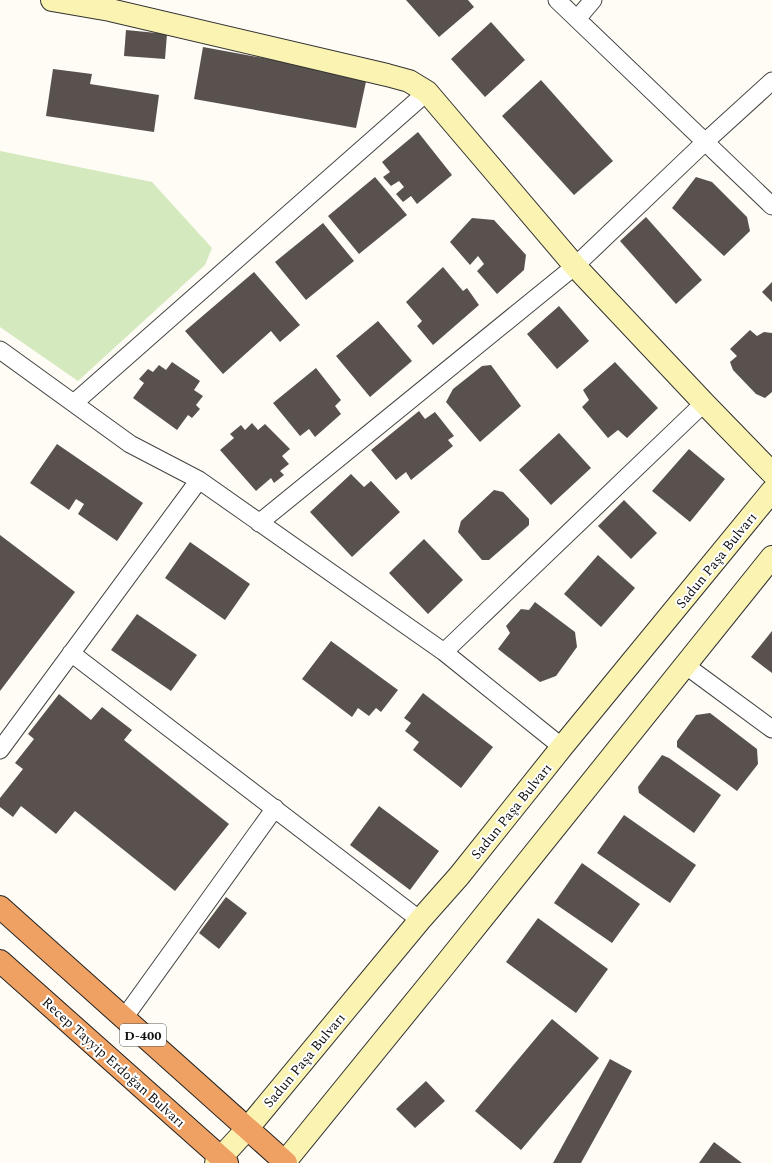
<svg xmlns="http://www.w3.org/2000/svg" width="772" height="1163" font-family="Spectral,serif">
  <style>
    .green { fill: #d4e9be }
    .building { fill: #59514d }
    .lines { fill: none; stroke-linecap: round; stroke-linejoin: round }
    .street-casing { stroke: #434343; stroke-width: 19 }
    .secondary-casing { stroke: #323232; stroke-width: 24 }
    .highway-casing { stroke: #212121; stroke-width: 24 }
    .street { stroke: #fff; stroke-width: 17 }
    .secondary { stroke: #fbf3b2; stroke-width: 22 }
    .highway { stroke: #eea162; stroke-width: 22 }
    .labels { text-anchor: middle; stroke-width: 4; stroke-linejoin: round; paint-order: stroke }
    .shield { fill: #fff; stroke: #585858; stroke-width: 1 }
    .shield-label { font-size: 13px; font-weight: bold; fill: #101010 }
    .street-label { font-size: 14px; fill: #101010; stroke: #fff }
  </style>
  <rect width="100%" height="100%" fill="#fefcf4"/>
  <!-- green -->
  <path class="green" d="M 0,151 L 152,182 L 212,248 L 205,265 L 78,381 L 0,327 Z"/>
  <!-- building -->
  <path class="building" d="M 406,0 L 468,0 L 474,7 L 439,37 Z
    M 491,22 L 525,60 L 485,97 L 451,59 Z
    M 126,30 L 167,34 L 165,59 L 124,56 Z
    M 203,47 L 367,77 L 356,128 L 194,99 Z
    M 53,69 L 92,74 L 90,84 L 159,95 L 154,132 L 46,116 Z
    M 541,80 L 613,161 L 574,195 L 502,116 Z
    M 418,132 L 452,175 L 417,204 L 411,196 L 403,202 L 396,194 L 404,187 L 399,181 L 391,186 L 383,177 L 390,172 L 382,162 Z
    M 375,177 L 407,215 L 359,254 L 328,216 Z
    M 696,177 L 712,182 L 747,217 L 750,231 L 724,256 L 672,208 Z
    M 646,217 L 702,280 L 676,304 L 620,241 Z
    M 472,218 L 494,220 L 526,255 L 524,270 L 497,294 L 477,271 L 484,264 L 478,256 L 470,265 L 450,242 Z
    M 323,223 L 354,261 L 306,300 L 275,262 Z
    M 443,267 L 463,291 L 467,288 L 479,305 L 433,345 L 417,326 L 422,321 L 406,302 Z
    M 254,272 L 300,325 L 280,342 L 271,331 L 223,374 L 185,331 Z
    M 772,282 L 772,302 L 762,292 Z
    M 559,306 L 589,341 L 557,369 L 527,334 Z
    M 378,321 L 412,361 L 370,397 L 336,356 Z
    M 750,330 L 757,336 L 764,332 L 772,333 L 772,392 L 765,398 L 756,394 L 733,370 L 730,362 L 737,356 L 730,349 Z
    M 172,362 L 200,381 L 194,390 L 203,396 L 196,405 L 200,409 L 192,418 L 188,415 L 177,430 L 133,398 L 144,383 L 139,379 L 148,369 L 153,372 L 159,365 L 166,370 Z
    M 615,362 L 658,408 L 627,438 L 618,430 L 608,438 L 582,407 L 589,400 L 583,390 Z
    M 491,365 L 521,406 L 480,442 L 446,402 L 453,389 L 482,366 Z
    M 316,368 L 341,400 L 335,406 L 341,414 L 315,437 L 309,429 L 300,436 L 273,403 Z
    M 419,411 L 425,419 L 435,412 L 454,436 L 448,440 L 453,446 L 411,480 L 406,472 L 396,480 L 371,450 Z
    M 252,423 L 258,430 L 265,424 L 290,449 L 282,456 L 289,464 L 280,471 L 284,475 L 274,483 L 271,478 L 256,491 L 220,450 L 234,438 L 230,434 L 241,425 L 245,430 Z
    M 559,433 L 591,468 L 551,505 L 519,470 Z
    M 57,444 L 143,503 L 117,541 L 78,514 L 84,504 L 76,499 L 69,510 L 30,483 Z
    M 689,449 L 725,479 L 690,522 L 652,491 Z
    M 351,474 L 364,487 L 371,481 L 400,512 L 352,557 L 310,512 Z
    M 494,490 L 503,492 L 529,519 L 529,525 L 489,560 L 482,560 L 458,532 L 461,521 Z
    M 624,500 L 657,533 L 631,559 L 598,526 Z
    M 0,535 L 75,592 L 0,691 Z
    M 424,539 L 463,580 L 428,614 L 389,573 Z
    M 190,542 L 250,584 L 225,620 L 165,578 Z
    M 598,555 L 635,588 L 601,627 L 564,594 Z
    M 535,602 L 575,632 L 577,647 L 556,676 L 540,682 L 498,649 L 510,633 L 506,626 L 521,609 L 529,610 Z
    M 137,614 L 197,655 L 171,691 L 111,650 Z
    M 772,631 L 772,673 L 751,657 Z
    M 331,641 L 398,690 L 381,712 L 376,708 L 369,716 L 358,708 L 352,717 L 302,679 Z
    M 423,693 L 493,747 L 461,788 L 413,750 L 419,742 L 405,731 L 411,723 L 404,718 Z
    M 59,694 L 91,720 L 102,707 L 132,730 L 124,740 L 229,824 L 175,891 L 75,811 L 56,834 L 21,806 L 13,817 L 0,807 L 0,798 L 23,769 L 15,763 L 34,739 L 28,734 Z
    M 710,713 L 757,749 L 758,764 L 737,791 L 677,747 L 677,741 L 696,715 Z
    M 662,755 L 669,758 L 721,795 L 694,833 L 639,793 L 638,787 Z
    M 379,806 L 439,851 L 410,890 L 350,845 Z
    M 624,815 L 696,865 L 670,903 L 597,853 Z
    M 582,863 L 640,904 L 612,943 L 554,903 Z
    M 226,897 L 247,913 L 219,949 L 199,933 Z
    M 538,918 L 608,969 L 576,1013 L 506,962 Z
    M 552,1019 L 599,1058 L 521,1150 L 475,1111 Z
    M 610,1059 L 632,1071 L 581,1163 L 553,1163 Z
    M 426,1081 L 445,1101 L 415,1128 L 396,1109 Z
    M 714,1142 L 742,1163 L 699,1163 Z"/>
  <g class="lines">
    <!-- street casing -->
    <g class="street-casing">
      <path id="street" d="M 557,0 L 772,206
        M 577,19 L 593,0
        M 0,350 L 130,444 L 199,480 L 444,652 L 562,747
        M 74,403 L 427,92
        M 259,523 L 575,266 L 705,142 L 772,81
        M 444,652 L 704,403
        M 71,653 L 420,920
        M 685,665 L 772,729
        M 0,750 L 199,480
        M 124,1018 L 275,808"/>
    </g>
    <!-- secondary casing -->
    <g class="secondary-casing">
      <path id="secondary" d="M 52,0 L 110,10 L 387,75 L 409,81 L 427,92 L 575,266 L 704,403 L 772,473
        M 216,1163 L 247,1129 L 420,920 L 459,876 L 562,747 L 772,491
        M 284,1163 L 444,966 L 772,557"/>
    </g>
    <!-- highway casing -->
    <g class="highway-casing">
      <path id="highway" d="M 0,907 L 286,1163
        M 0,961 L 227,1163"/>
    </g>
    <!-- street -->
    <use href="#street" class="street"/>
    <!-- secondary -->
    <use href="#secondary" class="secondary"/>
    <!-- highway -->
    <use href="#highway" class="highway"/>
  </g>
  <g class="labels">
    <!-- shield labels -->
    <rect class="shield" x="120" y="1024" width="46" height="22" rx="3"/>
    <g class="shield-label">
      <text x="143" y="1040">D-400</text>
    </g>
    <!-- street labels -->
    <g class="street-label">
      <text transform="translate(716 560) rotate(-51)" y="5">Sadun Paşa Bulvarı</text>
      <text transform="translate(511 811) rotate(-51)" y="5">Sadun Paşa Bulvarı</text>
      <text transform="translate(304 1060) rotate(-50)" y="5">Sadun Paşa Bulvarı</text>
      <text transform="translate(114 1062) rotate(42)" y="5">Recep Tayyip Erdoğan Bulvarı</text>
    </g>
  </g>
</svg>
